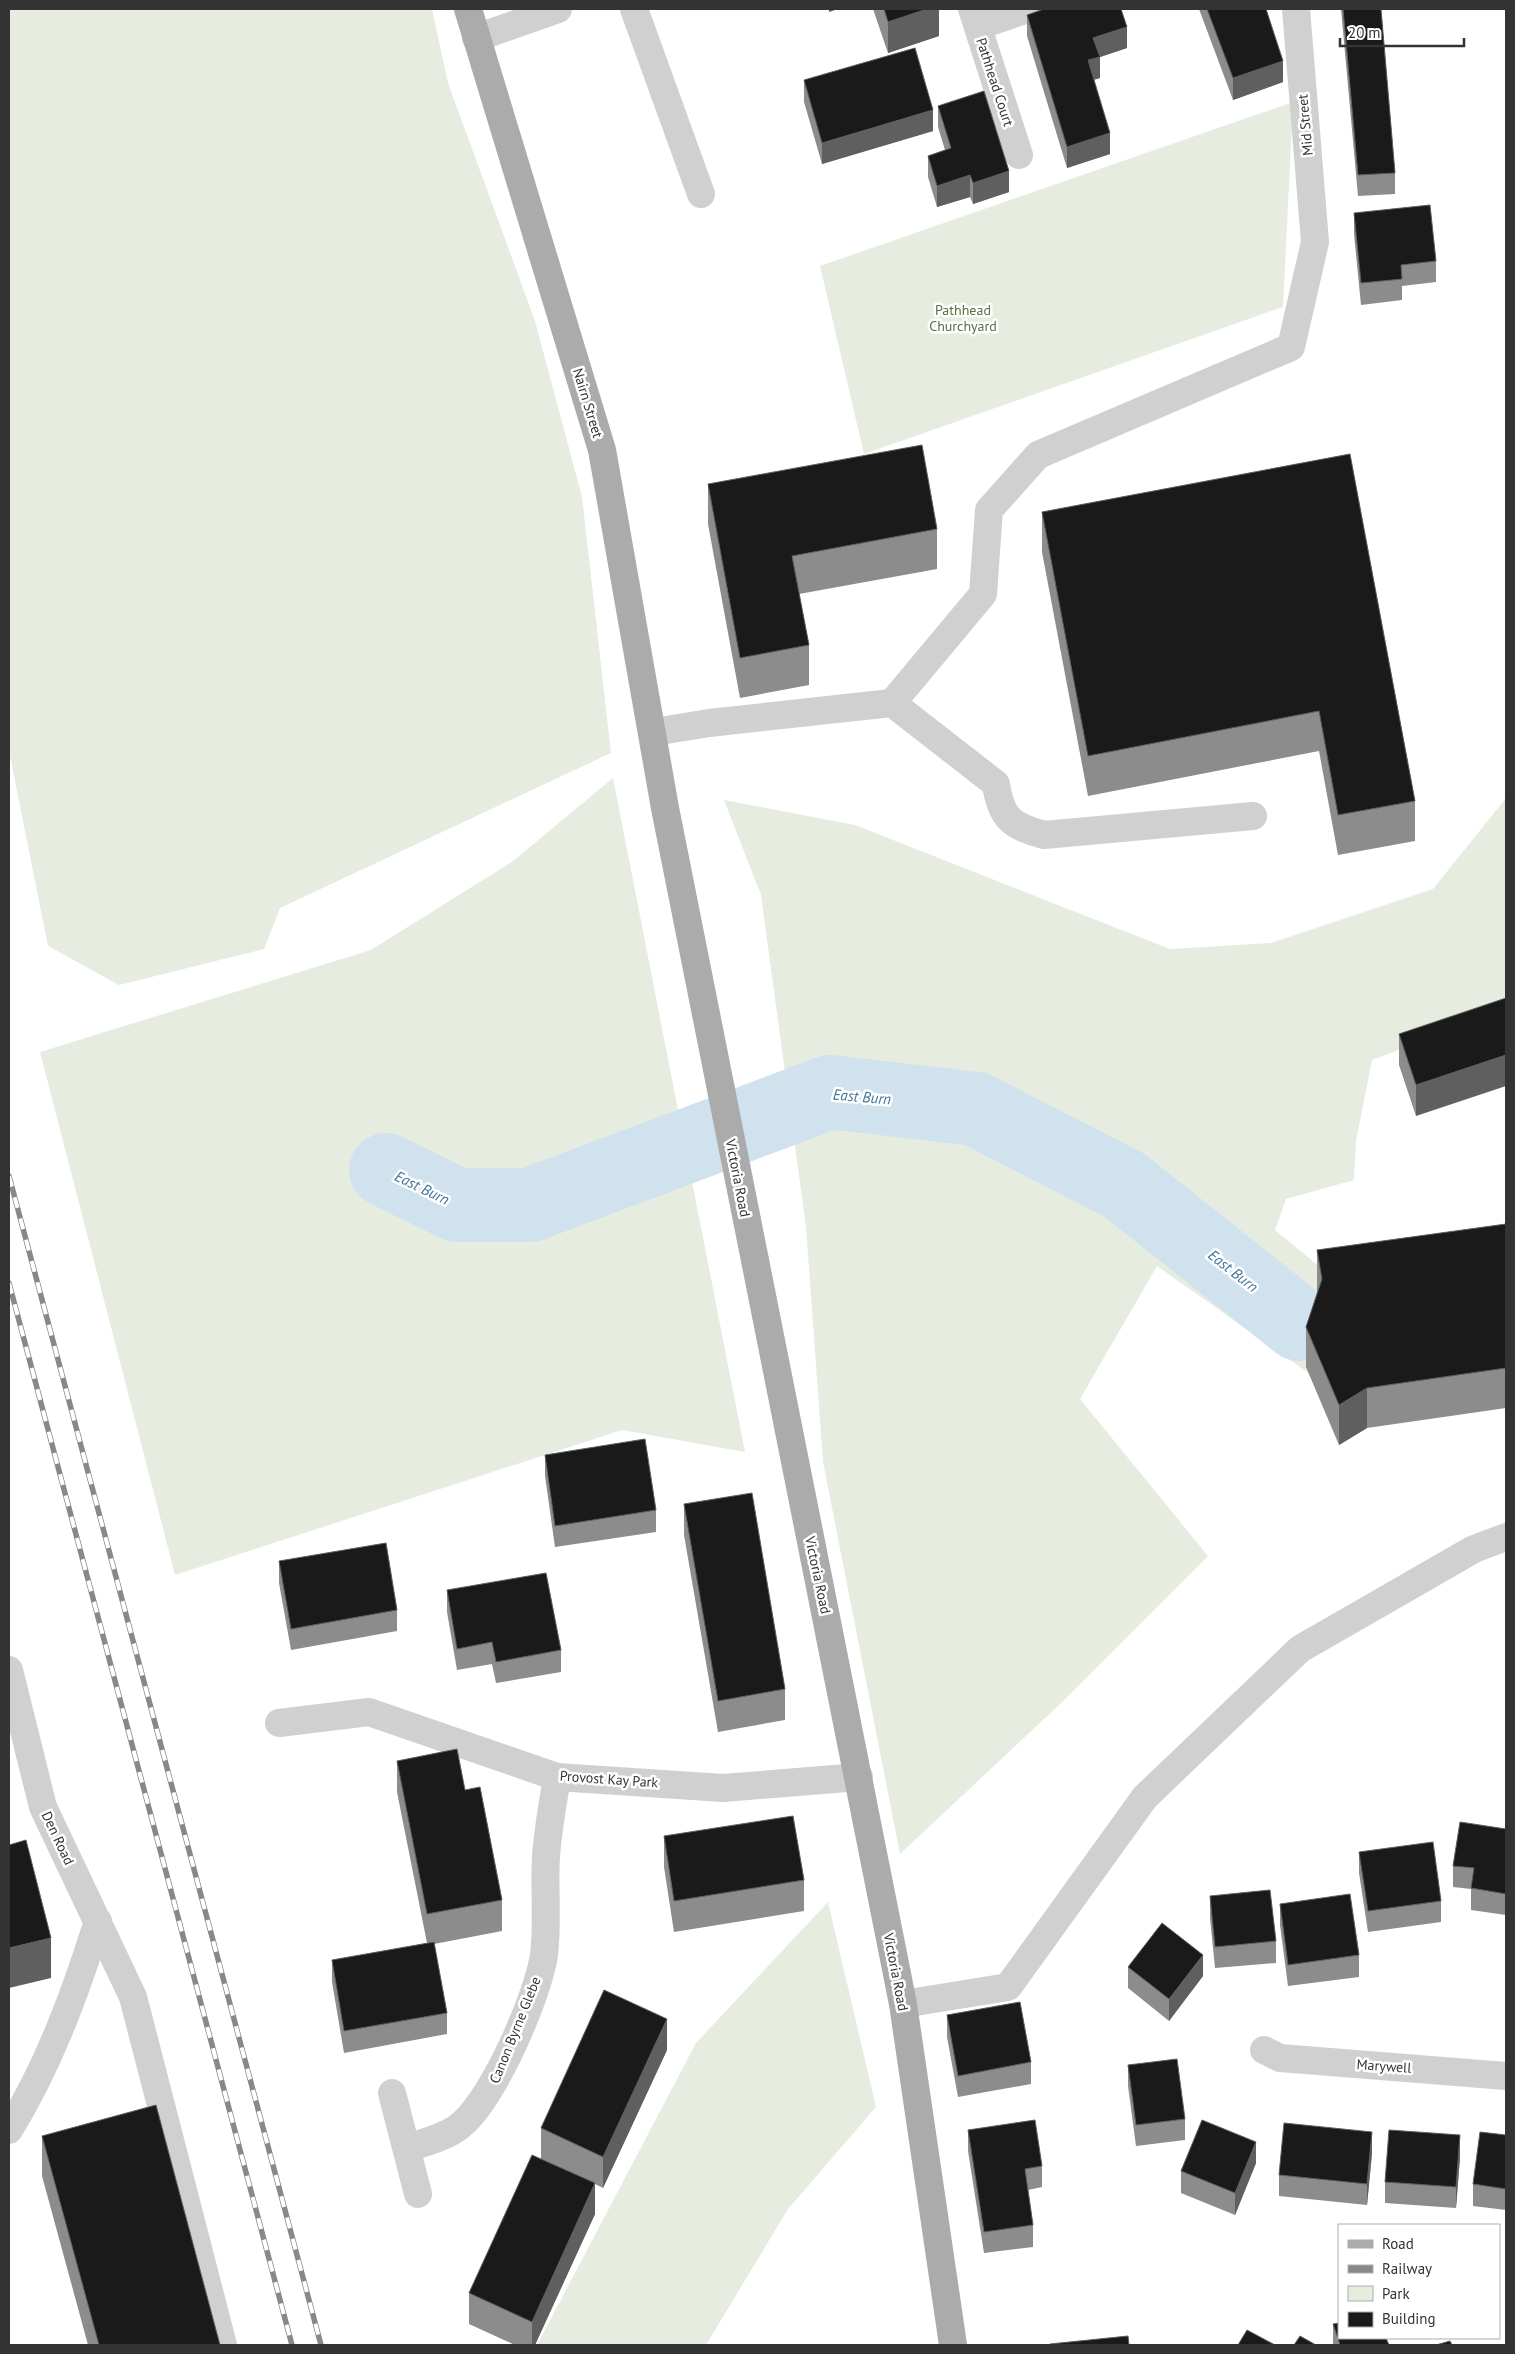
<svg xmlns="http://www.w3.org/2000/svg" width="1515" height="2354" font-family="'PT Sans',sans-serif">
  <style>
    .green { fill: #e6ecdf }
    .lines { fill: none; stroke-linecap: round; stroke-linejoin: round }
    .river { stroke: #cfe2ee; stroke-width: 74 }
    .minor { stroke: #d0d0d0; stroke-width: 28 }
    .major { stroke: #ababab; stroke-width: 28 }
    .rail-casing { stroke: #888; stroke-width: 5.5 }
    .rail { stroke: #fff; stroke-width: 4; stroke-dasharray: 11; stroke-linecap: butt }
    .wall { fill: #8c8c8c }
    .shaded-wall { fill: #5f5f5f }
    .building { fill: #1a1a1a; stroke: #5f5f5f }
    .labels { text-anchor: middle; stroke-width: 5; stroke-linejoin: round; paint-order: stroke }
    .street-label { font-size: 14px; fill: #333; stroke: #fff }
    .park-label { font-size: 14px; fill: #56703f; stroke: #fff }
    .water-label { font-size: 15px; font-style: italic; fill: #3f7597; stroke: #fff }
  </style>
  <rect width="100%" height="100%" fill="#fff"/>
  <!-- green -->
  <path class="green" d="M 9,9 L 432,9 L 448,83 L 535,321 L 582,497 L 611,753 L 280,908 L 264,949 L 119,985 L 48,946 L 9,751 Z
    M 1293,102 L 1283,307 L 864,454 L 820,266 Z
    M 613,778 L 745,1452 L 622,1430 L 175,1575 L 40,1052 L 371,950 L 513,861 Z
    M 1506,798 L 1506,1009 L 1372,1060 L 1356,1141 L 1354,1180 L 1286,1199 L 1275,1230 L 1332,1277 L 1310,1374 L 1157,1266 L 1080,1399 L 1208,1556 L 1058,1706 L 900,1854 L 823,1462 L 806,1227 L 761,895 L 724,800 L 855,825 L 1170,949 L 1271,943 L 1433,889 Z
    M 828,1902 L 876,2107 L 788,2209 L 706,2345 L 537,2345 L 696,2043 Z"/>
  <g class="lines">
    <!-- river -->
    <path class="river" d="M 386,1170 L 457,1205 L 530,1205 L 830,1092 L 976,1109 L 1124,1185 L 1299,1324"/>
    <!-- minor -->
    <path class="minor" d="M 634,9 L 701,194
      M 972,9 L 1019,155
      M 978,26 L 1028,9
      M 476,38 L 558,9
      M 892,703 L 996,784 C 1001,819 1012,826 1044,835 L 1253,816
      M 654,732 L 709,723 L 892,703 L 983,594 L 989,510 L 1038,455 L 1291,347 L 1315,242 L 1296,9
      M 9,1670 L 43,1807 L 133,1997 L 223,2345
      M 279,1723 L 369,1712 L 557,1777 L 723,1788 L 859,1777
      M 903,2004 L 1008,1987 L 1145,1797 L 1300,1649 L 1474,1549 L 1506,1537
      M 1264,2050 L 1280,2058 L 1506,2076
      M 392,2093 L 418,2194
      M 9,2130 C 49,2065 75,1994 98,1921
      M 407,2148 C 423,2143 450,2136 462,2124 C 494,2097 538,1996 544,1955 C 548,1922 544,1888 546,1856 C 548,1829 553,1803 557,1777"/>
    <!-- major -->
    <path class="major" d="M 468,9 L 602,450 L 665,808 L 903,2004 L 953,2345"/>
    <!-- rail casing -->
    <g class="rail-casing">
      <path id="rail" d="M 9,1176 L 321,2345
        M 9,1283 L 292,2345"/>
    </g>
    <!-- rail -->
    <use href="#rail" class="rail"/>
  </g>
  <!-- wall -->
  <path class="wall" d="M 873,9 L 939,9 L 939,36 L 888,53 Z
    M 1199,9 L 1266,9 L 1283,82 L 1233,100 Z
    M 1341,9 L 1381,9 L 1395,173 L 1395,194 L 1358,196 Z
    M 1027,15 L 1127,48 L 1100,57 L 1100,78 L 1094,80 L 1110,154 L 1067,168 L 1027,36 Z
    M 804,80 L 933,131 L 822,164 L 804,102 Z
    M 938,106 L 1009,192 L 973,204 L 970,197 L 937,207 L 928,177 L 928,156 L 945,150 L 938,127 Z
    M 1354,213 L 1436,261 L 1436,282 L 1402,286 L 1402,300 L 1361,305 L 1354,234 Z
    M 1350,454 L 1415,801 L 1415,841 L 1338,855 L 1319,751 L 1088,796 L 1042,552 L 1042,512 Z
    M 708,484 L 937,529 L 937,569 L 799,594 L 809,645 L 809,685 L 740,698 L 708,524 Z
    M 1506,998 L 1416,1116 L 1399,1065 L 1399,1034 Z
    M 1506,1224 L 1506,1408 L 1367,1428 L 1339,1445 L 1306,1367 L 1306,1327 L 1317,1293 L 1317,1250 Z
    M 545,1455 L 656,1510 L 656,1532 L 555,1547 L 545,1476 Z
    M 684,1504 L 785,1689 L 785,1720 L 718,1732 L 684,1535 Z
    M 279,1561 L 397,1610 L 397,1631 L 291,1650 L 279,1583 Z
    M 447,1590 L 561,1650 L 561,1672 L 496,1683 L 492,1664 L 457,1670 L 447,1612 Z
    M 397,1761 L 465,1790 L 502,1900 L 502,1931 L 434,1944 L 447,2013 L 447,2034 L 344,2053 L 332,1982 L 332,1960 L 427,1943 L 397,1792 Z
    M 1506,1829 L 1506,1915 L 1471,1910 L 1471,1889 L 1453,1887 L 1453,1866 Z
    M 664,1836 L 804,1880 L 804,1911 L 674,1932 L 664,1867 Z
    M 1359,1852 L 1441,1901 L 1441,1922 L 1368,1932 L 1359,1873 Z
    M 1210,1896 L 1276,1941 L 1276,1963 L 1215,1968 L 1210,1918 Z
    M 1280,1904 L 1359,1955 L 1359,1977 L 1288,1986 L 1280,1925 Z
    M 1506,1920 L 1506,1949 L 1505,1949 L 1505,1928 Z
    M 1128,1967 L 1203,1976 L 1169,2021 L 1128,1988 Z
    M 947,2015 L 1031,2062 L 1031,2084 L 958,2097 L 947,2037 Z
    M 667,2050 L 603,2188 L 595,2184 L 595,2214 L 535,2345 L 515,2345 L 469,2324 L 469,2293 L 541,2158 L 541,2128 Z
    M 1128,2065 L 1185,2119 L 1185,2140 L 1136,2146 L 1128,2086 Z
    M 968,2130 L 1042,2166 L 1042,2187 L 1028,2190 L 1033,2225 L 1033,2247 L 984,2253 L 968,2151 Z
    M 1506,2135 L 1506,2210 L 1473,2206 L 1473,2184 Z
    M 42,2136 L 220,2345 L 88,2345 L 42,2176 Z
    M 1372,2153 L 1367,2205 L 1279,2196 L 1279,2175 Z
    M 1460,2157 L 1456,2208 L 1385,2203 L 1385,2182 Z
    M 1256,2163 L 1235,2215 L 1181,2193 L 1181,2171 Z
    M 1333,2324 L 1389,2345 L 1333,2345 Z"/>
  <!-- shaded-wall -->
  <path class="shaded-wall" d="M 829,9 L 838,9 L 829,12 Z
    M 927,9 L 939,9 L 939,36 L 888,53 L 888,22 Z
    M 1127,27 L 1127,48 L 1100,57 L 1100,78 L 1088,81 L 1088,60 L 1093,38 Z
    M 1283,61 L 1283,82 L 1233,100 L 1233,78 Z
    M 933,110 L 933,131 L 822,164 L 822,143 Z
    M 1110,133 L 1110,154 L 1067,168 L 1067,147 Z
    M 1009,171 L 1009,192 L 973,204 L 973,183 Z
    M 970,175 L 970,197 L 937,207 L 937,186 Z
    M 1506,1055 L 1506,1086 L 1416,1116 L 1416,1085 Z
    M 1367,1388 L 1367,1428 L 1339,1445 L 1339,1405 Z
    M 51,1938 L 51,1978 L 9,1988 L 9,1948 Z
    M 1203,1955 L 1203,1976 L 1169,2021 L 1169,1999 Z
    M 667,2019 L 667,2050 L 603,2188 L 603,2157 Z
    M 1372,2132 L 1372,2153 L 1367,2205 L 1367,2184 Z
    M 1460,2135 L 1460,2157 L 1456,2208 L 1456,2187 Z
    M 1256,2142 L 1256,2163 L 1235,2215 L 1235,2193 Z
    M 595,2183 L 595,2214 L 535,2345 L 532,2345 L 532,2322 Z"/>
  <!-- building -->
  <path class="building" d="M 884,9 L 927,9 L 888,22 Z
    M 1044,9 L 1121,9 L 1127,27 L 1093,38 L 1100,57 L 1088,60 L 1110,133 L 1067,147 L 1027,15 Z
    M 1207,9 L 1266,9 L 1283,61 L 1233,78 Z
    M 1343,9 L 1381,9 L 1395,173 L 1358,175 Z
    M 915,48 L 933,110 L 822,143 L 804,80 Z
    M 984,91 L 1009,171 L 973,183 L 970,175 L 937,186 L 928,156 L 951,148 L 938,106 Z
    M 1430,205 L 1436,261 L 1401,265 L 1402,279 L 1361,283 L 1354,213 Z
    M 922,445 L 937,529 L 792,556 L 809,645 L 740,658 L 708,484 Z
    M 1350,454 L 1415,801 L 1338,815 L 1319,711 L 1088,756 L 1042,512 Z
    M 1506,998 L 1506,1055 L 1416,1085 L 1399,1034 Z
    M 1506,1224 L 1506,1368 L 1367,1388 L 1339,1405 L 1306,1327 L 1322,1279 L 1317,1250 Z
    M 645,1439 L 656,1510 L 555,1526 L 545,1455 Z
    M 752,1493 L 785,1689 L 718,1701 L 684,1504 Z
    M 386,1543 L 397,1610 L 291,1629 L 279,1561 Z
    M 546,1573 L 561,1650 L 496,1662 L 492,1642 L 457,1649 L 447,1590 Z
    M 457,1749 L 465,1790 L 480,1787 L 502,1900 L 427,1914 L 397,1761 Z
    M 793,1816 L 804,1880 L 674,1901 L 664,1836 Z
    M 1460,1822 L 1506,1829 L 1506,1894 L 1471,1888 L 1474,1868 L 1453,1866 Z
    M 26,1840 L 51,1938 L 9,1948 L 9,1845 Z
    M 1433,1842 L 1441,1901 L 1368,1911 L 1359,1852 Z
    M 1270,1890 L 1276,1941 L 1215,1947 L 1210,1896 Z
    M 1350,1894 L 1359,1955 L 1288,1965 L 1280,1904 Z
    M 1162,1923 L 1203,1955 L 1169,1999 L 1128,1967 Z
    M 434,1942 L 447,2013 L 344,2031 L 332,1960 Z
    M 604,1990 L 667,2019 L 603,2157 L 541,2128 Z
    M 1020,2002 L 1031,2062 L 958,2076 L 947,2015 Z
    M 1177,2059 L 1185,2119 L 1136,2125 L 1128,2065 Z
    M 156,2105 L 220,2345 L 99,2345 L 42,2136 Z
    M 1035,2120 L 1042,2166 L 1025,2169 L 1033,2225 L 984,2232 L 968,2130 Z
    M 1202,2120 L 1256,2142 L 1235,2193 L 1181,2171 Z
    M 1284,2123 L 1372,2132 L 1367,2184 L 1279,2175 Z
    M 1389,2130 L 1460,2135 L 1456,2187 L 1385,2182 Z
    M 1480,2132 L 1506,2135 L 1506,2189 L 1473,2184 Z
    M 532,2155 L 595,2183 L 532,2322 L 469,2293 Z
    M 1339,2323 L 1339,2338 L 1386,2338 L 1389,2345 L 1340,2345 L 1333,2324 Z
    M 1247,2330 L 1275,2345 L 1238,2345 Z
    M 1128,2336 L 1129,2345 L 1050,2345 L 1050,2344 Z
    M 1300,2336 L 1316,2345 L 1294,2345 Z
    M 1450,2341 L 1452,2345 L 1436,2345 Z"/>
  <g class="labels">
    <!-- street labels -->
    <g class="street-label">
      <text transform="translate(995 82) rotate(72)" y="5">Pathhead Court</text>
      <text transform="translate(1305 125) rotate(-95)" y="5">Mid Street</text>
      <text transform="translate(588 403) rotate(73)" y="5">Nairn Street</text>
      <text transform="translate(738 1178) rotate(79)" y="5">Victoria Road</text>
      <text transform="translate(818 1575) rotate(78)" y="5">Victoria Road</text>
      <text transform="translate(609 1779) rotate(4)" y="5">Provost Kay Park</text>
      <text transform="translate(58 1838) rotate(65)" y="5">Den Road</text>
      <text transform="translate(896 1972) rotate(79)" y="5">Victoria Road</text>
      <text transform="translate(515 2030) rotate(-68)" y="5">Canon Byrne Glebe</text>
      <text transform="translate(1384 2066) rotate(4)" y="5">Marywell</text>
    </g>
    <!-- park labels -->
    <g class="park-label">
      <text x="963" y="315">Pathhead<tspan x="963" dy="16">Churchyard</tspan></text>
    </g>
    <!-- water labels -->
    <g class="water-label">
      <text transform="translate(862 1097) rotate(5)" y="5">East Burn</text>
      <text transform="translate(422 1188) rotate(26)" y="5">East Burn</text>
      <text transform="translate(1233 1271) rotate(38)" y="5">East Burn</text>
    </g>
  </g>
  <!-- border -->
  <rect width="1515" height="2354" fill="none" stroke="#333333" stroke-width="20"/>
  <!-- legend -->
  <rect x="1338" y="2224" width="162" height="115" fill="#ffffff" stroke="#adadad"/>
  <rect x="1348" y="2240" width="25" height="8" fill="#ababab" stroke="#adadad"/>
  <text x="1382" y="2249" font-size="15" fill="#333333">Road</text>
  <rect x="1348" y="2265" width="25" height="8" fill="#888888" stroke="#adadad"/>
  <text x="1382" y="2274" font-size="15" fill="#333333">Railway</text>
  <rect x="1348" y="2286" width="25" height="15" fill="#e6ecdf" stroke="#adadad"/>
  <text x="1382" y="2299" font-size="15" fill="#333333">Park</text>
  <rect x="1348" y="2312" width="25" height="15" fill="#1a1a1a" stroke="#adadad"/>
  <text x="1382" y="2324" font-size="15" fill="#333333">Building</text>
  <!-- scale -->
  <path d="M1340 38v8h124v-8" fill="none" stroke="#333333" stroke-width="2.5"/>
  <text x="1348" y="38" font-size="15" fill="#333333" stroke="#ffffff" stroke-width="4" paint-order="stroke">20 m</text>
</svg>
